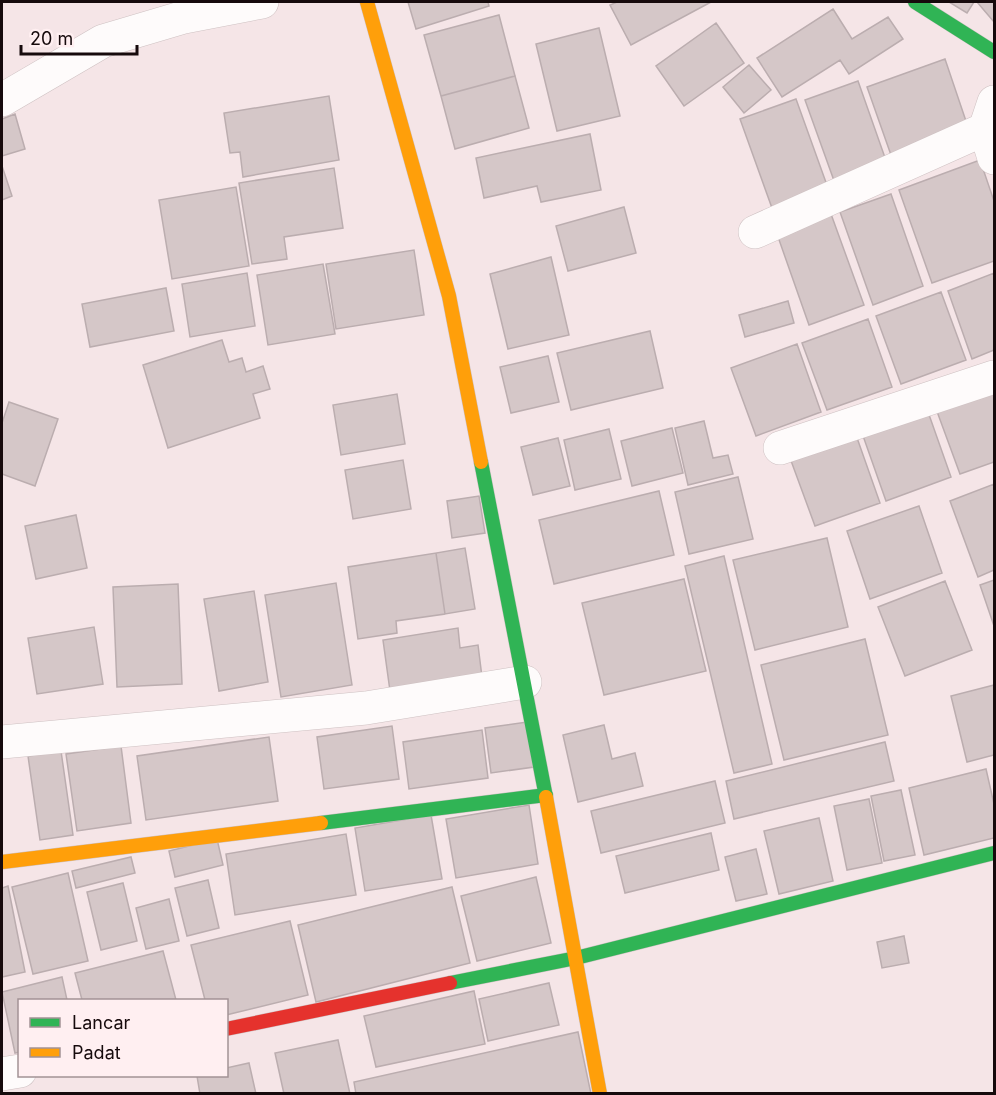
<svg xmlns="http://www.w3.org/2000/svg" width="996" height="1095" font-family="Inter,sans-serif">
  <style>
    .building { fill: #d5c7c8; stroke: #bbadaf; stroke-width: 1.5 }
    .lines { fill: none; stroke-linecap: round; stroke-linejoin: round }
    .street-casing { stroke: #cec1c2; stroke-width: 34 }
    .fast-casing { stroke: #cec1c2; stroke-width: 15 }
    .slow-casing { stroke: #cec1c2; stroke-width: 15 }
    .jam-casing { stroke: #cec1c2; stroke-width: 15 }
    .street { stroke: #fefbfb; stroke-width: 33 }
    .fast { stroke: #30b455; stroke-width: 14 }
    .slow { stroke: #ff9f0a; stroke-width: 14 }
    .jam { stroke: #e5322d; stroke-width: 14 }
  </style>
  <rect width="100%" height="100%" fill="#f5e5e7"/>
  <!-- building -->
  <path class="building" d="M 408,2 L 488,2 L 489,6 L 416,29 Z
    M 617,2 L 711,2 L 631,45 L 610,5 Z
    M 949,2 L 974,2 L 967,13 Z
    M 977,2 L 994,2 L 994,22 Z
    M 833,9 L 852,39 L 888,17 L 903,39 L 849,74 L 840,60 L 782,97 L 757,58 Z
    M 499,15 L 515,76 L 441,96 L 424,35 Z
    M 716,23 L 744,63 L 684,106 L 656,66 Z
    M 599,28 L 620,116 L 557,131 L 536,44 Z
    M 945,59 L 968,127 L 891,155 L 867,87 Z
    M 749,65 L 771,90 L 744,113 L 723,87 Z
    M 515,76 L 529,128 L 455,149 L 441,96 Z
    M 858,81 L 889,169 L 837,189 L 805,100 Z
    M 329,96 L 339,160 L 243,177 L 240,152 L 230,153 L 224,113 Z
    M 796,99 L 828,188 L 772,208 L 740,119 Z
    M 15,114 L 25,149 L 2,156 L 2,119 Z
    M 590,134 L 601,190 L 541,202 L 537,186 L 484,198 L 476,158 Z
    M 980,160 L 994,201 L 994,261 L 932,283 L 899,190 Z
    M 2,166 L 12,196 L 2,200 Z
    M 334,168 L 343,228 L 284,237 L 287,259 L 252,264 L 239,183 Z
    M 236,187 L 249,266 L 172,279 L 159,200 Z
    M 891,194 L 923,286 L 873,305 L 840,212 Z
    M 624,207 L 636,253 L 568,271 L 556,226 Z
    M 831,214 L 864,305 L 809,325 L 777,234 Z
    M 414,250 L 424,315 L 336,329 L 326,264 Z
    M 551,257 L 569,335 L 508,349 L 490,274 Z
    M 323,264 L 335,334 L 268,345 L 257,275 Z
    M 247,273 L 255,326 L 190,337 L 182,284 Z
    M 994,273 L 994,350 L 972,359 L 948,291 Z
    M 166,288 L 174,331 L 90,347 L 82,304 Z
    M 941,292 L 966,360 L 901,384 L 876,316 Z
    M 788,301 L 794,323 L 745,337 L 739,315 Z
    M 868,319 L 892,387 L 827,410 L 802,343 Z
    M 650,331 L 663,388 L 571,410 L 557,353 Z
    M 222,340 L 229,362 L 242,358 L 246,372 L 263,366 L 270,389 L 253,394 L 260,418 L 168,448 L 143,365 Z
    M 797,344 L 821,412 L 756,436 L 731,368 Z
    M 548,356 L 559,402 L 511,413 L 500,367 Z
    M 994,384 L 994,462 L 960,474 L 935,406 Z
    M 397,394 L 405,444 L 341,455 L 333,405 Z
    M 9,402 L 58,419 L 35,486 L 2,474 L 2,423 Z
    M 927,409 L 951,477 L 886,501 L 862,433 Z
    M 704,421 L 713,458 L 728,455 L 733,474 L 688,485 L 675,428 Z
    M 672,428 L 683,473 L 632,486 L 621,441 Z
    M 609,429 L 621,479 L 575,490 L 564,440 Z
    M 856,435 L 880,503 L 815,526 L 790,458 Z
    M 558,438 L 570,486 L 533,495 L 521,447 Z
    M 403,460 L 411,509 L 353,519 L 345,470 Z
    M 738,477 L 753,539 L 689,554 L 675,492 Z
    M 994,484 L 994,570 L 978,577 L 950,501 Z
    M 659,491 L 674,555 L 554,584 L 539,520 Z
    M 479,496 L 485,533 L 452,538 L 447,501 Z
    M 919,506 L 942,573 L 870,599 L 847,531 Z
    M 76,515 L 87,568 L 36,579 L 25,526 Z
    M 827,538 L 848,627 L 755,650 L 733,560 Z
    M 465,548 L 475,609 L 445,614 L 436,553 Z
    M 436,553 L 445,614 L 396,621 L 397,633 L 358,639 L 348,567 Z
    M 724,556 L 772,764 L 734,773 L 685,566 Z
    M 684,579 L 706,671 L 604,695 L 582,603 Z
    M 994,580 L 994,626 L 980,585 Z
    M 945,581 L 972,650 L 905,676 L 878,607 Z
    M 336,583 L 352,685 L 281,697 L 265,595 Z
    M 178,584 L 182,684 L 117,687 L 113,587 Z
    M 254,591 L 268,682 L 219,691 L 204,599 Z
    M 94,627 L 103,684 L 37,694 L 28,638 Z
    M 458,628 L 460,648 L 478,645 L 482,677 L 390,691 L 383,640 Z
    M 865,639 L 888,735 L 784,760 L 761,665 Z
    M 994,685 L 994,755 L 967,762 L 951,696 Z
    M 527,722 L 534,767 L 491,773 L 485,728 Z
    M 604,725 L 612,759 L 635,753 L 643,786 L 578,802 L 563,735 Z
    M 392,726 L 399,779 L 324,789 L 317,737 Z
    M 482,730 L 488,778 L 409,789 L 403,742 Z
    M 269,737 L 278,801 L 146,820 L 137,756 Z
    M 885,742 L 894,781 L 734,819 L 726,781 Z
    M 121,746 L 131,823 L 77,831 L 66,754 Z
    M 61,751 L 73,835 L 40,840 L 28,756 Z
    M 986,769 L 994,804 L 994,838 L 924,855 L 909,788 Z
    M 715,781 L 725,823 L 601,853 L 591,811 Z
    M 901,790 L 915,855 L 884,861 L 871,796 Z
    M 869,799 L 882,863 L 847,870 L 834,806 Z
    M 529,805 L 538,864 L 456,878 L 446,819 Z
    M 431,815 L 442,879 L 365,891 L 355,828 Z
    M 819,818 L 833,881 L 779,894 L 764,831 Z
    M 711,833 L 719,870 L 625,893 L 616,856 Z
    M 346,834 L 356,895 L 235,915 L 226,854 Z
    M 217,839 L 223,865 L 175,877 L 169,851 Z
    M 756,849 L 767,894 L 736,901 L 725,857 Z
    M 131,857 L 135,873 L 76,888 L 72,871 Z
    M 68,873 L 88,961 L 33,974 L 12,887 Z
    M 536,877 L 551,943 L 477,961 L 461,896 Z
    M 208,880 L 219,928 L 187,936 L 175,888 Z
    M 123,883 L 137,941 L 101,950 L 87,892 Z
    M 8,886 L 25,972 L 2,977 L 2,888 Z
    M 452,887 L 470,963 L 316,1002 L 298,925 Z
    M 169,899 L 179,941 L 146,949 L 136,908 Z
    M 290,921 L 308,995 L 226,1015 L 226,1000 L 205,1000 L 191,945 Z
    M 904,936 L 909,963 L 882,968 L 877,942 Z
    M 163,951 L 176,1000 L 82,1000 L 75,973 Z
    M 62,977 L 67,1000 L 20,1000 L 20,1052 L 15,1053 L 2,992 Z
    M 549,983 L 559,1025 L 488,1041 L 479,999 Z
    M 474,991 L 485,1044 L 376,1067 L 364,1016 Z
    M 578,1032 L 591,1094 L 356,1094 L 354,1082 Z
    M 338,1040 L 350,1094 L 284,1094 L 275,1053 Z
    M 249,1063 L 256,1094 L 200,1094 L 197,1076 L 226,1076 L 226,1068 Z"/>
  <g class="lines">
    <!-- street casing -->
    <g class="street-casing">
      <path id="street" d="M 2,100 L 103,41 L 184,17 L 262,2
        M 994,102 L 985,129 L 994,158
        M 755,232 L 985,129
        M 780,448 L 994,377
        M 2,742 L 366,708 L 525,682
        M 2,1074 L 20,1071"/>
    </g>
    <!-- fast casing -->
    <g class="fast-casing">
      <path id="fast" d="M 915,2 L 994,52
        M 481,462 L 546,797
        M 321,823 L 546,795
        M 450,983 L 576,958 L 994,853"/>
    </g>
    <!-- slow casing -->
    <g class="slow-casing">
      <path id="slow" d="M 367,2 L 449,296 L 481,462
        M 546,797 L 600,1094
        M 2,862 L 321,823"/>
    </g>
    <!-- jam casing -->
    <g class="jam-casing">
      <path id="jam" d="M 226,1029 L 450,983"/>
    </g>
    <!-- street -->
    <use href="#street" class="street"/>
    <!-- fast -->
    <use href="#fast" class="fast"/>
    <!-- slow -->
    <use href="#slow" class="slow"/>
    <!-- jam -->
    <use href="#jam" class="jam"/>
  </g>
  <!-- border -->
  <rect width="996" height="1095" fill="none" stroke="#160a0c" stroke-width="6"/>
  <!-- legend -->
  <rect x="18" y="999" width="210" height="78" fill="#ffeff1" stroke="#a29395" stroke-width="1.5"/>
  <rect x="30" y="1018" width="30" height="9" fill="#30b455" stroke="#a29395" stroke-width="1.5"/>
  <text x="72" y="1029" font-size="18" fill="#160a0c">Lancar</text>
  <rect x="30" y="1048" width="30" height="9" fill="#ff9f0a" stroke="#a29395" stroke-width="1.5"/>
  <text x="72" y="1059" font-size="18" fill="#160a0c">Padat</text>
  <!-- scale -->
  <path d="M21 45v9h116v-9" fill="none" stroke="#160a0c" stroke-width="3"/>
  <text x="30" y="45" font-size="18" fill="#160a0c" stroke="#ffeff1" stroke-width="4.5" paint-order="stroke">20 m</text>
</svg>
